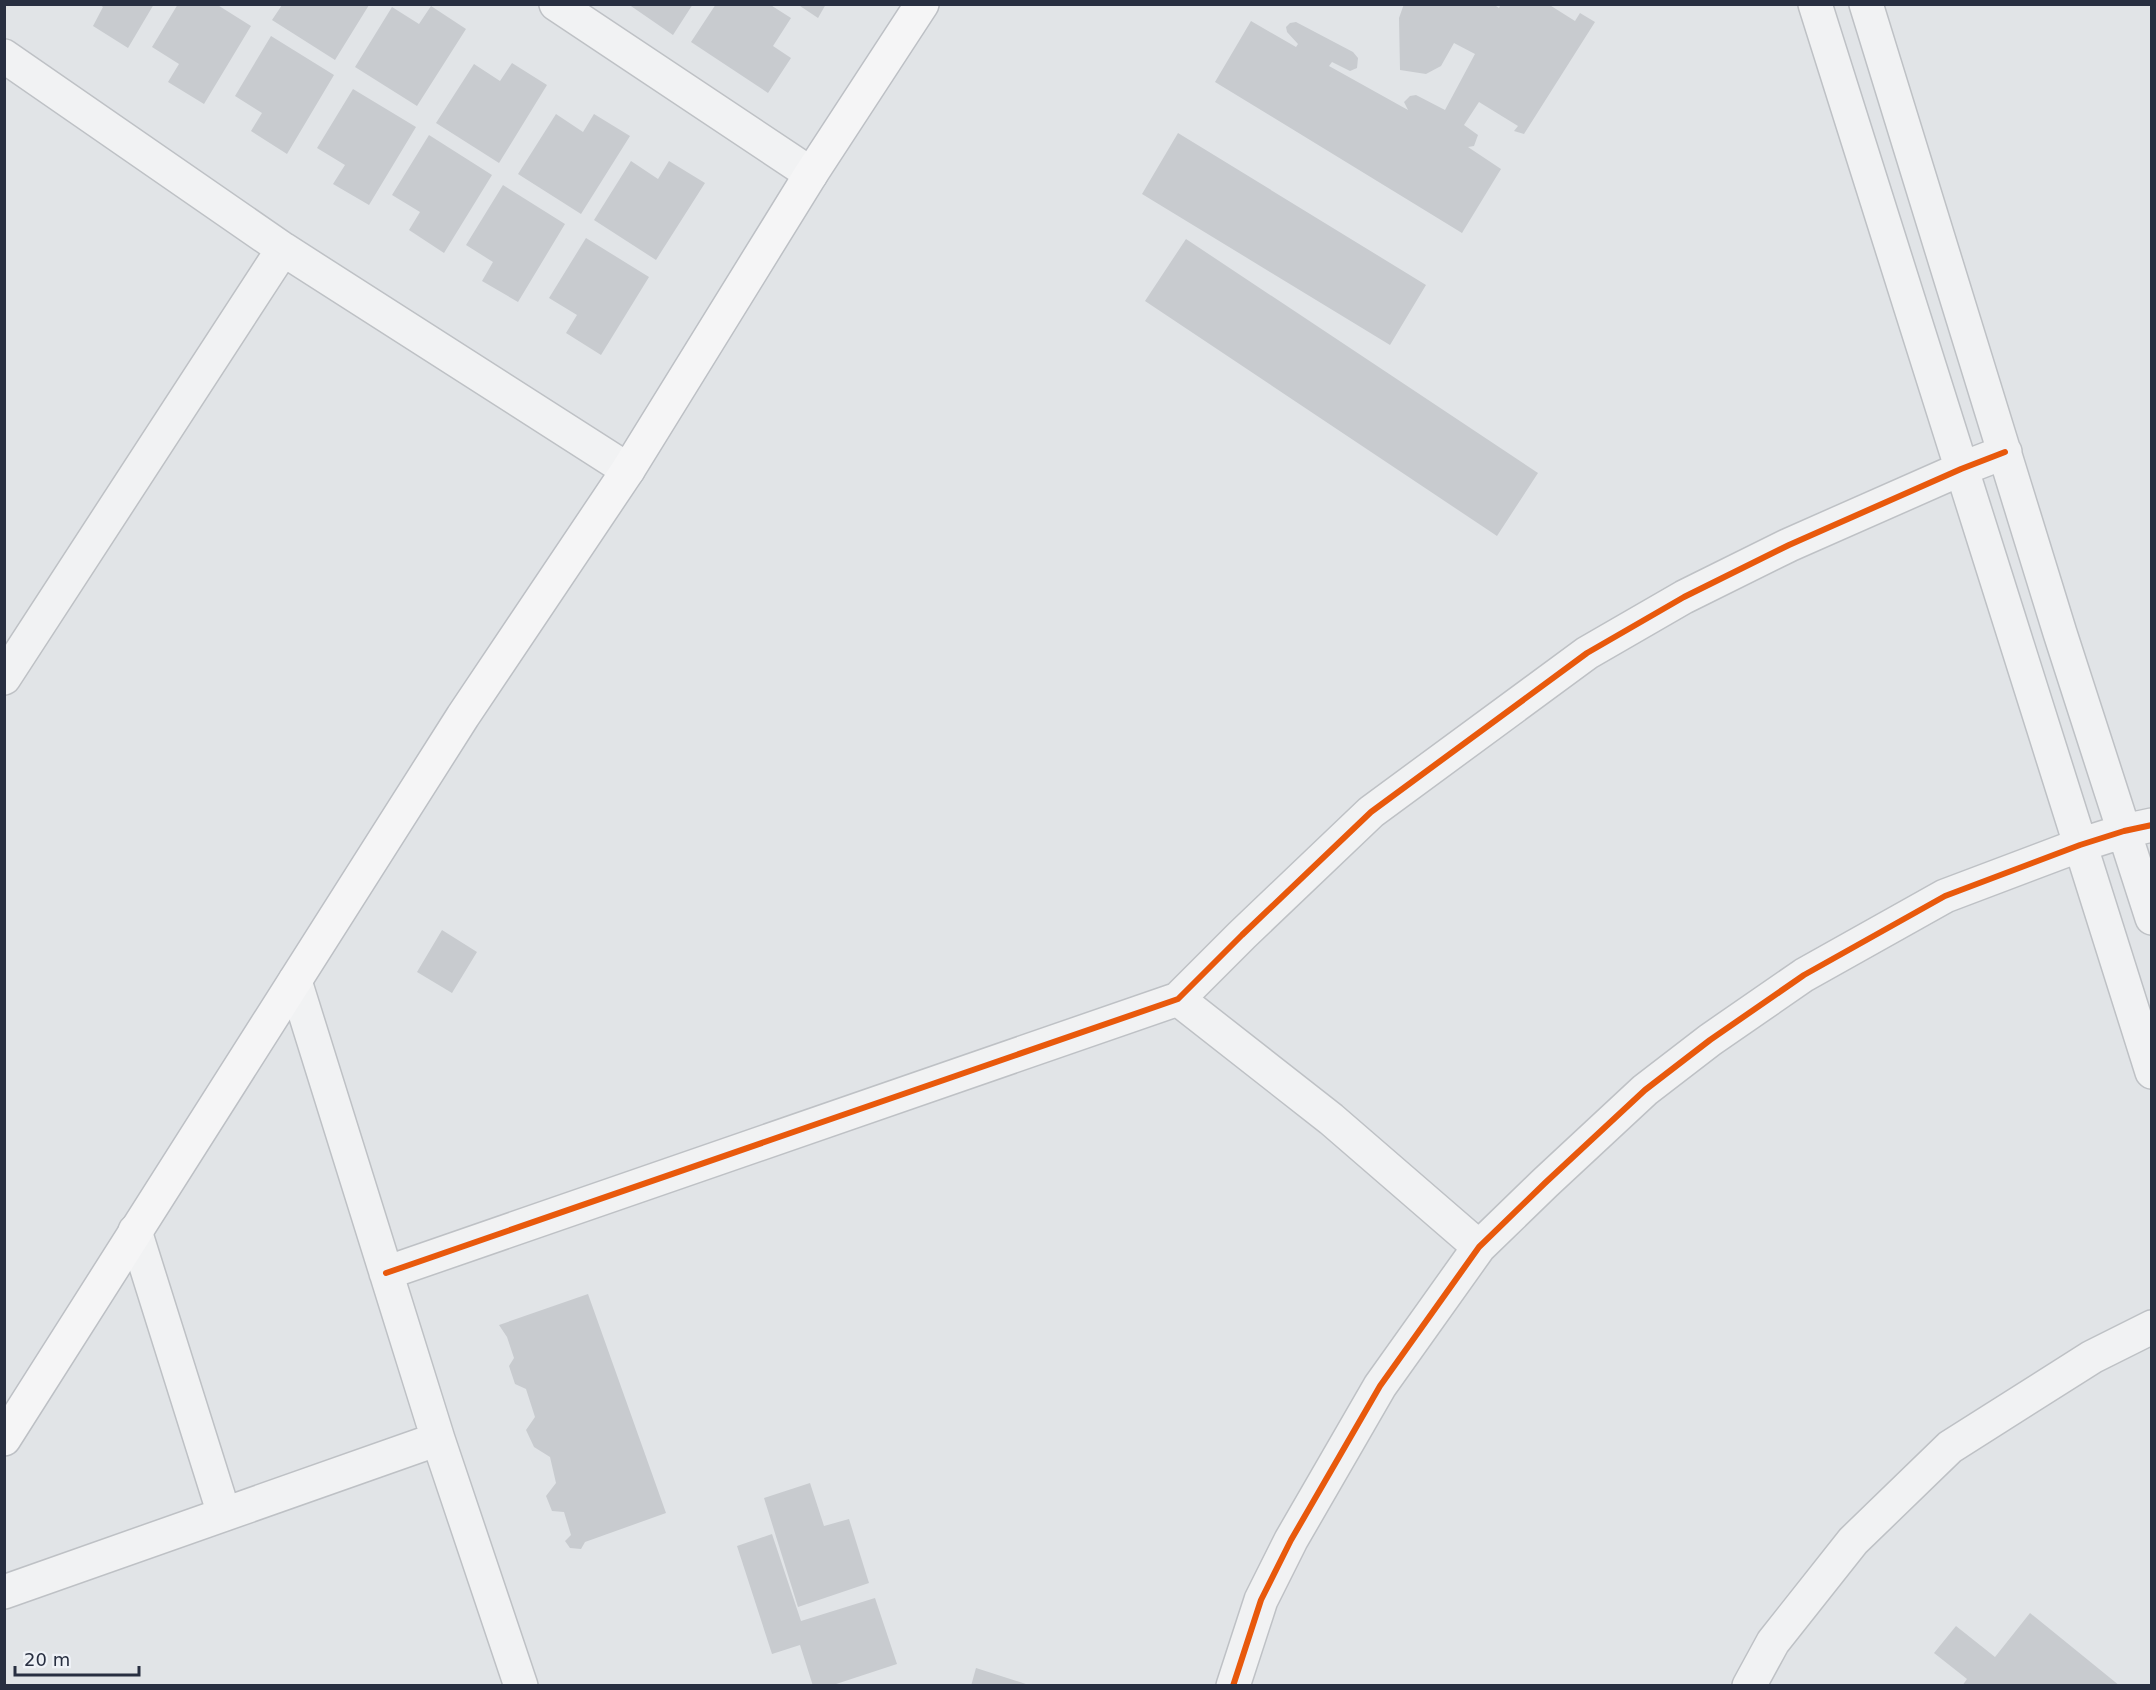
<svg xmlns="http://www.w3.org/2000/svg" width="2156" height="1690" font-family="'DejaVu Sans',sans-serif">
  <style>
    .building { fill: #c8cbcf }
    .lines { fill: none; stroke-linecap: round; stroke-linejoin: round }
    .minor-casing { stroke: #bec1c5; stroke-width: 36 }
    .major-casing { stroke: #bdc0c5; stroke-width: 36 }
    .minor { stroke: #f1f2f3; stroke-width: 33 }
    .major { stroke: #f5f5f6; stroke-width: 33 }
    .cycleway-casing { stroke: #eff2f7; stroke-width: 10 }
    .cycleway { stroke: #e8590c; stroke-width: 6 }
  </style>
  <rect width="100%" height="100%" fill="#e1e4e7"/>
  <!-- building -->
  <path class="building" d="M 99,4 L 154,4 L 128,48 L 93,26 L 103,7 Z
    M 178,4 L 216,4 L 251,26 L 204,104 L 168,82 L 179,64 L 152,47 Z
    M 628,4 L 693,4 L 673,35 Z
    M 716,4 L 769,4 L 791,18 L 773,46 L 791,58 L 768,93 L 691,42 Z
    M 797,4 L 826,4 L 818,18 Z
    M 1404,4 L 1493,4 L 1499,8 L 1501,4 L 1548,4 L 1575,21 L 1580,13 L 1595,22 L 1524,134 L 1514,131 L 1518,126 L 1479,102 L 1464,125 L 1478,135 L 1474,146 L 1468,147 L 1501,169 L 1462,233 L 1215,82 L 1251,21 L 1296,47 L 1298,44 L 1287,32 L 1286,27 L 1290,23 L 1296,22 L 1353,52 L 1358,58 L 1357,68 L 1350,71 L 1332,62 L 1329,66 L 1408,110 L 1404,102 L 1410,96 L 1416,95 L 1445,110 L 1475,54 L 1454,43 L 1441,66 L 1426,74 L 1400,70 L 1399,18 Z
    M 282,5 L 369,5 L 335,60 L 272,20 Z
    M 431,6 L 466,29 L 417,106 L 355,67 L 392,7 L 419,24 Z
    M 271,36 L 334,75 L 287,154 L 251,131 L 262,113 L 235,96 Z
    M 512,63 L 547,85 L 499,163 L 436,123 L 474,64 L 500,81 Z
    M 353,89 L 416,127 L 369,205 L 333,184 L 345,165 L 317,148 Z
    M 556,114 L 583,132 L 594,114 L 630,136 L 581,214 L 518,174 Z
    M 1178,133 L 1426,285 L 1390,345 L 1142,194 Z
    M 429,135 L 492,175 L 444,253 L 409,230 L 420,212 L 392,195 Z
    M 631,161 L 658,179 L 669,161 L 705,183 L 656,260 L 594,220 Z
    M 503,185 L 565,224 L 518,302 L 482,281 L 493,262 L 466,245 Z
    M 586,238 L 649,277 L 601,355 L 566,333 L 577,315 L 549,298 Z
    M 1186,239 L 1538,473 L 1497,536 L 1145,301 Z
    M 442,930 L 477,952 L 452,993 L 417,972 Z
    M 588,1294 L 666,1513 L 585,1542 L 581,1549 L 570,1548 L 565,1541 L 571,1535 L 564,1512 L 552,1511 L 546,1496 L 556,1483 L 550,1457 L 534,1447 L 526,1430 L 535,1417 L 526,1389 L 515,1384 L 509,1366 L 514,1358 L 507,1337 L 499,1325 Z
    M 810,1483 L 824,1526 L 849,1519 L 869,1583 L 798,1607 L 764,1498 Z
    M 772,1534 L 801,1621 L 875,1598 L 897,1664 L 830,1686 L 813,1686 L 800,1645 L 772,1654 L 737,1546 Z
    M 2030,1613 L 2120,1686 L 1962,1686 L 1967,1679 L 1934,1653 L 1956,1626 L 1995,1657 Z
    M 976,1668 L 1029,1685 L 1029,1686 L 971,1686 Z"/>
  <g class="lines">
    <!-- minor casing -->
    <g class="minor-casing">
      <path id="minor" d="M 556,4 L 811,174
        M 1815,4 L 2152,1072
        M 1866,4 L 2060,633 L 2152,918
        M 4,56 L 283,249 L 628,470
        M 4,678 L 283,249
        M 295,981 L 438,1439 L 521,1686
        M 1178,999 L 1331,1119 L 1479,1247
        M 135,1231 L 224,1514
        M 386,1273 L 1178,999 L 1242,935 L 1371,812 L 1587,653 L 1684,597 L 1789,545 L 1961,469 L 2005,452
        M 4,1592 L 438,1439
        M 1233,1686 L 1261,1600 L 1291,1540 L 1380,1386 L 1479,1247 L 1545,1183 L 1645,1090 L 1710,1040 L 1804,975 L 1945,896 L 2080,845 L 2124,831 L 2152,825
        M 1749,1686 L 1773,1642 L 1853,1541 L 1950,1447 L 2092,1357 L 2152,1327"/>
    </g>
    <!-- major casing -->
    <g class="major-casing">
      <path id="major" d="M 4,1439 L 463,716 L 628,470 L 811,174 L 922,4"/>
    </g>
    <!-- minor -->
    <use href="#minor" class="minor"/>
    <!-- major -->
    <use href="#major" class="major"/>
    <!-- cycleway casing -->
    <g class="cycleway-casing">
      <path id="cycleway" d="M 386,1273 L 1178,999 L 1242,935 L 1371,812 L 1587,653 L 1684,597 L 1789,545 L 1961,469 L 2005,452
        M 1233,1686 L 1261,1600 L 1291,1540 L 1380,1386 L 1479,1247 L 1545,1183 L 1645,1090 L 1710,1040 L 1804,975 L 1945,896 L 2080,845 L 2124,831 L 2152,825"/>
    </g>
    <!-- cycleway -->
    <use href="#cycleway" class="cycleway"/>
  </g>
  <!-- border -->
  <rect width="2156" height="1690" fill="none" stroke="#282f41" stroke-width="12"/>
  <!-- scale -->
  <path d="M15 1666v9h124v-9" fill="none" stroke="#282f41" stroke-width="3"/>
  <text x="24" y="1666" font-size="18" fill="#282f41" stroke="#eff2f7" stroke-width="4.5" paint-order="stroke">20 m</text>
</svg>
